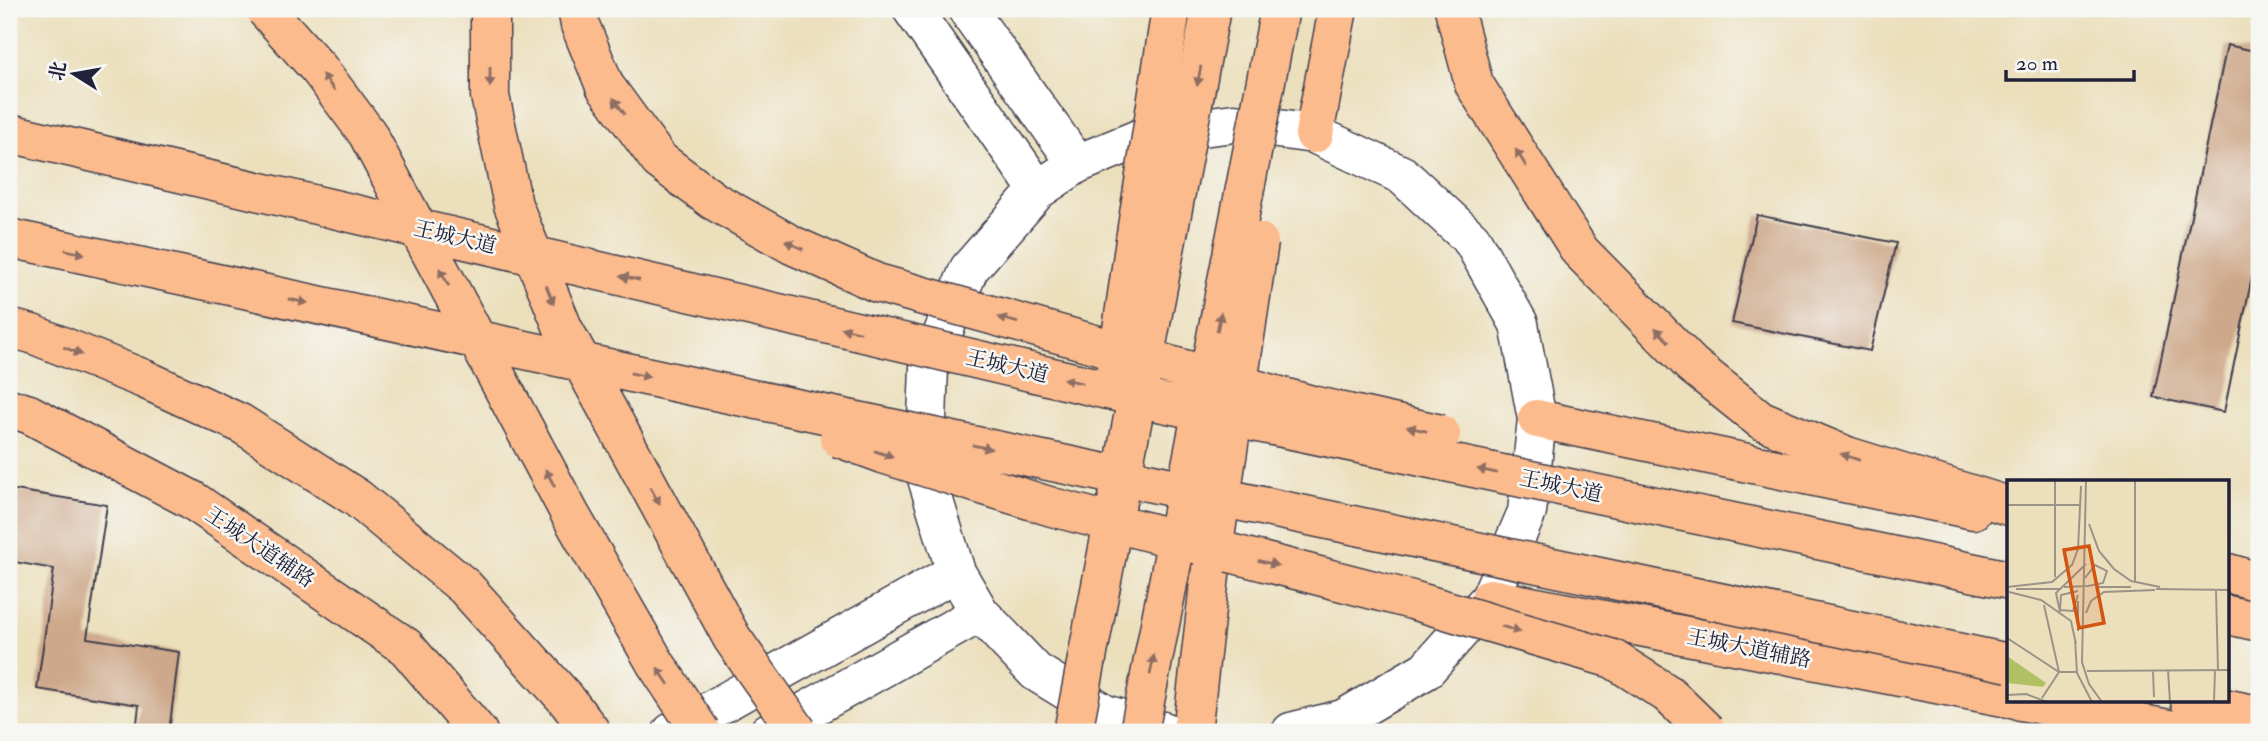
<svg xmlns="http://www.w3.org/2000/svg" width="2268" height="741" font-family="'IM FELL Double Pica','Noto Serif SC',serif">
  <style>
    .building { fill: #cda88a }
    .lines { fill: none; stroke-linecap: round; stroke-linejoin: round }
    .minor-casing { stroke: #403e4e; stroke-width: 41 }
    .major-casing { stroke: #403e4e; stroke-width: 41 }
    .highway-casing { stroke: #403e4e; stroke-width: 41 }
    .minor { stroke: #fff; stroke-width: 38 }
    .major { stroke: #fbbb8d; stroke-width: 38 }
    .highway { stroke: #fbbb8d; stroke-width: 38 }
    .major-bridge-casing { stroke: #403e4e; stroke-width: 41; stroke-linecap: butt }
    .highway-bridge-casing { stroke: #403e4e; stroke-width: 41; stroke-linecap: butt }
    .major-bridge { stroke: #fbbb8d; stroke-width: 38 }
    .highway-bridge { stroke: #fbbb8d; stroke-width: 38 }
    .oneway { fill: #8e6e64 }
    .labels { text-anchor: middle; stroke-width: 5; stroke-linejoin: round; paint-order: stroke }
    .street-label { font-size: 21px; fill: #22223b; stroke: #f6f6f2 }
    .inset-road { fill: none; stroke: #9b9388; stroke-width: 2 }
    .view { fill: #d45411; fill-opacity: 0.15; stroke: #d45411; stroke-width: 3.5 }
    .inset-edge { fill: none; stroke: #22223b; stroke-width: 3.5 }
  </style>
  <rect width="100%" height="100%" fill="#f6f6f2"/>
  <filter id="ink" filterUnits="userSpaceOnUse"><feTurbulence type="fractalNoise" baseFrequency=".0143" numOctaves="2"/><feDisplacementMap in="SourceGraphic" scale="14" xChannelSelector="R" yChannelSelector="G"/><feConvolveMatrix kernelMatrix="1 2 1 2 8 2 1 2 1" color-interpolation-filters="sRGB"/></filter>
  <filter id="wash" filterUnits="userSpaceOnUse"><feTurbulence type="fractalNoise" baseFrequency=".00686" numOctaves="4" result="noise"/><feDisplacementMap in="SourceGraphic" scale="28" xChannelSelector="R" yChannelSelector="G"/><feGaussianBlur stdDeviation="1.57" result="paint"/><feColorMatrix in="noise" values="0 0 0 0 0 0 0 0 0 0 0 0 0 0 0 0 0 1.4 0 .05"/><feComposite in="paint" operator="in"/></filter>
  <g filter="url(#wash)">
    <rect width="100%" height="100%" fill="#ebdfbc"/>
    <g id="blocks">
      <!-- building -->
      <path class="building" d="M 2227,45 L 2259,52 L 2259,243 L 2224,412 L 2153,397 Z
        M 1757,215 L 1896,243 L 1870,351 L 1732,323 Z
        M 9,489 L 107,505 L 87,638 L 179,652 L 169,732 L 136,732 L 139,705 L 37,689 L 54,569 L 9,561 Z"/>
    </g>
  </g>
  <g filter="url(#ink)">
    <use href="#blocks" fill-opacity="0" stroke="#403e4e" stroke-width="2"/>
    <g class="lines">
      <!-- minor casing -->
      <g class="minor-casing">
        <path id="minor" d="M 912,9 L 1038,190
          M 967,9 L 1077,164
          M 672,732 L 956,572
          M 769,732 L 980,613
          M 1166,732 L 1105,714 L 1036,672 L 980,613 L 956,572 L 925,472 L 929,367 L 969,269 L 1038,190 L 1077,164 L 1153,133 L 1234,123 L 1314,134 L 1402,175 L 1472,240 L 1519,324 L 1537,419 L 1527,512 L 1490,598 L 1426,670 L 1343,719 L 1291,732"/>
      </g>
      <!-- major casing -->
      <g class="major-casing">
        <path id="major" d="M 1314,134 L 1338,9
          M 9,408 L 29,414 L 192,500 L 406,647 L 478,732
          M 1537,419 L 1973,510
          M 1490,598 L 2009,698
          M 2021,701 L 2184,732"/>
      </g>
      <!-- highway casing -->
      <g class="highway-casing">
        <path id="highway" d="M 1454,9 L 1474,84 L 1580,251 L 1692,365 L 1761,420 L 1847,456 L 2009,506
          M 9,328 L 32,334 L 144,379 L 240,423 L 357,498 L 465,587 L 566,699 L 591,732
          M 2228,573 L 2259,582
          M 2228,615 L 2259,622
          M 2190,701 L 2259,715
          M 1192,732 L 1212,558"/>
      </g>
      <!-- minor -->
      <use href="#minor" class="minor"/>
      <!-- major -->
      <use href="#major" class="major"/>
      <!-- highway -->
      <use href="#highway" class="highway"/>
      <!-- major-bridge casing -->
      <g class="major-bridge-casing">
        <path id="major-bridge" d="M 1114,384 L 1135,240
          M 1212,558 L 1259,242
          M 1073,732 L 1211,9
          M 1139,732 L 1280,9"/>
      </g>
      <!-- highway-bridge casing -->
      <g class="highway-bridge-casing">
        <path id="highway-bridge" d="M 265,9 L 319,69 L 367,133 L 570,514 L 656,664 L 701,732
          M 490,9 L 490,96 L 513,205 L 563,328 L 732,638 L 798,732
          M 577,9 L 580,25 L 605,86 L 659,160 L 714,201 L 792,245 L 877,283 L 1312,405 L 1441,434
          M 9,133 L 1163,403 L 2009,580
          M 9,238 L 705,389 L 2009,663
          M 1135,240 L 1171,9
          M 839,438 L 883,454 L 1052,507 L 1412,600 L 1613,659 L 1668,694 L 1707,732"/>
      </g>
      <!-- major-bridge -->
      <use href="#major-bridge" class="major-bridge"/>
      <!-- highway-bridge -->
      <use href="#highway-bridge" class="highway-bridge"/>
    </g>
    <!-- one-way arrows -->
    <defs><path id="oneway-solid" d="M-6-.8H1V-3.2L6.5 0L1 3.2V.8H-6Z" transform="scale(1.75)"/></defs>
    <g class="oneway">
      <use href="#oneway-solid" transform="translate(1199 76) rotate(101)"/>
      <use href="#oneway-solid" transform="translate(490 77) rotate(90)"/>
      <use href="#oneway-solid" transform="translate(328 82) rotate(-127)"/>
      <use href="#oneway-solid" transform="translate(619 106) rotate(-126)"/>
      <use href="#oneway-solid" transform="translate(1521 158) rotate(-122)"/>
      <use href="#oneway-solid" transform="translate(794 245) rotate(-154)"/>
      <use href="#oneway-solid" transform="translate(75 252) rotate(12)"/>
      <use href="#oneway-solid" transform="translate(444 277) rotate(-118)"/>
      <use href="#oneway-solid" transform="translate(630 278) rotate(-167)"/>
      <use href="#oneway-solid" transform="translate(550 295) rotate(68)"/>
      <use href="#oneway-solid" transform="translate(298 301) rotate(12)"/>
      <use href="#oneway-solid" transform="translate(1008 320) rotate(-164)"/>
      <use href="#oneway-solid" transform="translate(1219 322) rotate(-79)"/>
      <use href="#oneway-solid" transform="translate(851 330) rotate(-167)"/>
      <use href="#oneway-solid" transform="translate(1662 335) rotate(-134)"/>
      <use href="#oneway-solid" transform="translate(73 351) rotate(22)"/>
      <use href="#oneway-solid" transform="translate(640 375) rotate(12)"/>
      <use href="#oneway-solid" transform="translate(1073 381) rotate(-167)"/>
      <use href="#oneway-solid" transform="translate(1417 429) rotate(-167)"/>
      <use href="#oneway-solid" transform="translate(982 447) rotate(12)"/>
      <use href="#oneway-solid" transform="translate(884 454) rotate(19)"/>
      <use href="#oneway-solid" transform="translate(1850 457) rotate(-161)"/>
      <use href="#oneway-solid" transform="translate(1487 471) rotate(-168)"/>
      <use href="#oneway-solid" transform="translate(550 478) rotate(-118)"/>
      <use href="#oneway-solid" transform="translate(655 496) rotate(61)"/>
      <use href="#oneway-solid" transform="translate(1268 563) rotate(15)"/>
      <use href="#oneway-solid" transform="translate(1511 629) rotate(16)"/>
      <use href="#oneway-solid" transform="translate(1152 665) rotate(-79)"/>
      <use href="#oneway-solid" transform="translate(663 676) rotate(-124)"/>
    </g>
  </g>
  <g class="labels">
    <!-- street labels -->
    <g class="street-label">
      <text transform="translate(455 237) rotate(13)" y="7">王城大道</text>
      <text transform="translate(1007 366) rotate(13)" y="7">王城大道</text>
      <text transform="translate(1561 486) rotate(12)" y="7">王城大道</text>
      <text transform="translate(260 547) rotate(34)" y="7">王城大道辅路</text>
      <text transform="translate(1749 648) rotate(11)" y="7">王城大道辅路</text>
    </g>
  </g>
  <!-- overview -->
  <g transform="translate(2007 480)">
    <rect width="222" height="222" fill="#ebdfbc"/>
    <path d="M 0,176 L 39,203 L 36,207 L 0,203 Z" fill="#b0c164"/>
    <path class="inset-road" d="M 48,0 L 48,97M 79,0 L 75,182 L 82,204 L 95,222M 128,0 L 128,101M 0,25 L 73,25M 82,44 L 92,71 L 107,89 L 124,101 L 153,107M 78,98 L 88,85 L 100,91 L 96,103 L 81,106M 0,107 L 45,102 L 65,85 L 71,69 L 74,6M 57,107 L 81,106M 90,107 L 124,107M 9,109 L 54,109M 149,109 L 223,110M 71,111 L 54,115 L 53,130 L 66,131 L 71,115M 209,111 L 211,190M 2,112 L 34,120 L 64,141 L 69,164M 71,121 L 71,151M 53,132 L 49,113 L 79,84M 79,133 L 84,121 L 97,112 L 148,110M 0,158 L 52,192 L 71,192M 68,159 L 70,193 L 85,222M 161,190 L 163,222M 80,191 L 223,190M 146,191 L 147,217M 0,215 L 19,214 L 40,222M 35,218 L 52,192 L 37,125M 207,222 L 208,190"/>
    <path class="view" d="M 82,66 L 97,143 L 72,148 L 57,70 Z"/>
    <rect width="222" height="222" class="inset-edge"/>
  </g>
  <!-- margin -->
  <rect width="2268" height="741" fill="none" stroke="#f6f6f2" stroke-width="35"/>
  <!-- north arrow -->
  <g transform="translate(74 74) rotate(281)" stroke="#f6f6f2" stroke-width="5" paint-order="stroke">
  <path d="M0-5L12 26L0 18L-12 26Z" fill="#22223b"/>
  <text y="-10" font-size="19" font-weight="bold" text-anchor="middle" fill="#22223b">北</text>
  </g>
  <!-- scale -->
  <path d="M2006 70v10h128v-10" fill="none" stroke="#22223b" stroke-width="3.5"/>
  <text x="2016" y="70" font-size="21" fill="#22223b" stroke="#f6f6f2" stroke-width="5" paint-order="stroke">20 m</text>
</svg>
